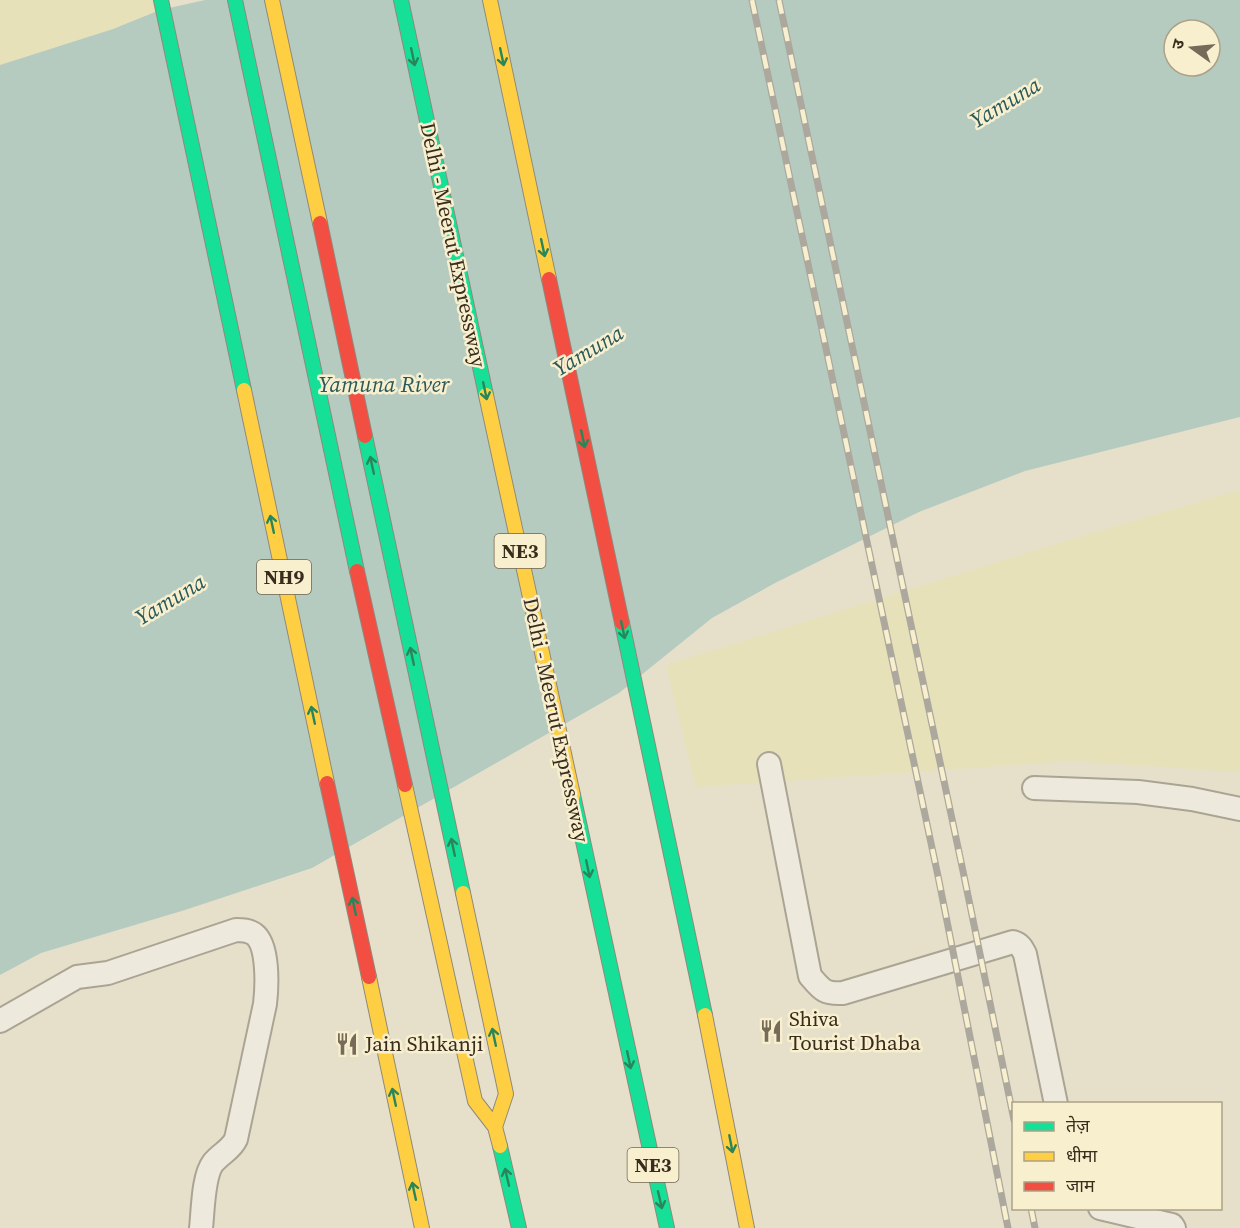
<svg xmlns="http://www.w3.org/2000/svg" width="1240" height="1228" font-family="'Source Serif 4','Noto Sans Devanagari',serif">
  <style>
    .farmland { fill: #e7e1ba }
    .water { fill: #b6cbc0; fill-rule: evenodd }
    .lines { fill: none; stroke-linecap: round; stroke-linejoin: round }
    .street-casing { stroke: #aaa494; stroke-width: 26 }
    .fast-casing { stroke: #90897b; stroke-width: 16 }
    .slow-casing { stroke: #90897b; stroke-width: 16 }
    .jam-casing { stroke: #90897b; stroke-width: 16 }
    .street { stroke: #ede9dd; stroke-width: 22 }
    .fast { stroke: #16e098; stroke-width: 14 }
    .slow { stroke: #ffcf43; stroke-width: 14 }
    .jam { stroke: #f24e42; stroke-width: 14 }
    .rail-casing { stroke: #aca89d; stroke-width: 7 }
    .rail { stroke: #f8efcf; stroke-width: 4.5; stroke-dasharray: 14; stroke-linecap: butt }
    .oneway { stroke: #28865a }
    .labels { text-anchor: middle; stroke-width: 5; stroke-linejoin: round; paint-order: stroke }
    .shield { fill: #f8efcf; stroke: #726652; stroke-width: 1.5 }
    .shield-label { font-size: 20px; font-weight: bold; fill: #392c1c }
    .street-label { font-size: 21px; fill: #392c1c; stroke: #f8efcf }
    .poi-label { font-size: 21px; fill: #392c1c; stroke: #f8efcf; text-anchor: start }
    .water-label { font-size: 22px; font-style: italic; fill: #2a595a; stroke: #f8efcf }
  </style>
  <rect width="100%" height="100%" fill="#e6e0ca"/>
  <!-- farmland -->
  <path class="farmland" d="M 0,0 L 158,0 L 160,10 L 113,29 L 0,65 Z
    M 1240,490 L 1240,772 L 1071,761 L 696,787 L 666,665 L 1072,539 Z"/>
  <!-- water -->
  <path class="water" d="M 205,0 L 1240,0 L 1240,417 L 1025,471 L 919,512 L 777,582 L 712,618 L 619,693 L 312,868 L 185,910 L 41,953 L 0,975 L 0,65 L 113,29 L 160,10 ZM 1174,30 L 1210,30 L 1210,66 L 1174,66 Z"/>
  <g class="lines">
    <!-- street casing -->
    <g class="street-casing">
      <path id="street" d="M 769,764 L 810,976 C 822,990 824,994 843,993 L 1013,942 C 1020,944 1022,948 1025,954 L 1056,1104
        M 1034,788 L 1138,792 L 1192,799 L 1240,809
        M 0,1021 L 77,977 L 108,973 L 236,930 C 243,930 248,930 254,934 C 269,945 267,987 265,1004 L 236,1139 C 231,1150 221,1153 213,1163 C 203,1176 203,1211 201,1228
        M 1100,1208 L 1163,1223 L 1172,1225 L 1174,1228"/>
    </g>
    <!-- fast casing -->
    <g class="fast-casing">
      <path id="fast" d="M 161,0 L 244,390
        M 235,0 L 357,571
        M 401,0 L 486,395
        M 365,436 L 463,893
        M 622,623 L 705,1015
        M 573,795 L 667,1228
        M 500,1146 L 519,1228"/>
    </g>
    <!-- slow casing -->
    <g class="slow-casing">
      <path id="slow" d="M 272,0 L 320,223
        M 490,0 L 549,279
        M 244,390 L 327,783
        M 486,395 L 573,795
        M 405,785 L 475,1101 L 495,1127 L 500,1146
        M 463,893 L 506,1094 L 495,1127
        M 369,977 L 422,1228
        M 705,1015 L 747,1228"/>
    </g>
    <!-- jam casing -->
    <g class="jam-casing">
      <path id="jam" d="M 320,223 L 365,436
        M 549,279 L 622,623
        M 357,571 L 405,785
        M 327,783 L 369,977"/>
    </g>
    <!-- street -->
    <use href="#street" class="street"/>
    <!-- fast -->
    <use href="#fast" class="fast"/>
    <!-- slow -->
    <use href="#slow" class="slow"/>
    <!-- jam -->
    <use href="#jam" class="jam"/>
    <!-- rail casing -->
    <g class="rail-casing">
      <path id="rail" d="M 752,0 L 938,876 L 1008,1228
        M 779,0 L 963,871 L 1014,1120
        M 1031,1208 L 1035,1228"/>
    </g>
    <!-- rail -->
    <use href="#rail" class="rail"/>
  </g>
  <!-- one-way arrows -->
  <defs><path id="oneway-shaft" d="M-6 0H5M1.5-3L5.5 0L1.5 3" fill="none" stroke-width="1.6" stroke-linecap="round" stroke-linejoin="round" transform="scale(1.5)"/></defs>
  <g class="oneway">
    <use href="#oneway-shaft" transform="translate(413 57) rotate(78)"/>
    <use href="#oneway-shaft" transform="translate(502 57) rotate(78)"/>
    <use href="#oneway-shaft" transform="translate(543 248) rotate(78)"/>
    <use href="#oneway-shaft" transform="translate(485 391) rotate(78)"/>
    <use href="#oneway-shaft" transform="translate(583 439) rotate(78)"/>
    <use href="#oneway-shaft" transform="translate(372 465) rotate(-102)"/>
    <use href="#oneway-shaft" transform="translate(272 524) rotate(-102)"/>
    <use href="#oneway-shaft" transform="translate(623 630) rotate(78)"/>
    <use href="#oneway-shaft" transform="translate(412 656) rotate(-102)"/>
    <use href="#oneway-shaft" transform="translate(313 715) rotate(-102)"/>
    <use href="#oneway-shaft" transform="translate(453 847) rotate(-102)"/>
    <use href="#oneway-shaft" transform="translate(588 869) rotate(78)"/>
    <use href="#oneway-shaft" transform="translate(354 906) rotate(-102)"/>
    <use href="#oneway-shaft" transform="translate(494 1037) rotate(-102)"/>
    <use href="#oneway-shaft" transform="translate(629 1060) rotate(78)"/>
    <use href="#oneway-shaft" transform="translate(394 1097) rotate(-102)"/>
    <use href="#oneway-shaft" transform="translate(731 1144) rotate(79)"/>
    <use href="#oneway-shaft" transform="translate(507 1177) rotate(-103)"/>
    <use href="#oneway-shaft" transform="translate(414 1191) rotate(-102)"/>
    <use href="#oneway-shaft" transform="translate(660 1200) rotate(77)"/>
  </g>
  <!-- icons -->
  <defs>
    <g id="restaurant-bare" transform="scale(1.8)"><path d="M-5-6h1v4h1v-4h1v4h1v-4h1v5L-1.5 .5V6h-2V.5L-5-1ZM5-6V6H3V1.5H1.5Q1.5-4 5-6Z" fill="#766b59" stroke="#f8efcf" stroke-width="2.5" paint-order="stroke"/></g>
  </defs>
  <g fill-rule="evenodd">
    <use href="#restaurant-bare" x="771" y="1031"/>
    <use href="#restaurant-bare" x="347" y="1044"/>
  </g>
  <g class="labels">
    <!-- shield labels -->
    <g class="shield">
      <rect x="494.5" y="534" width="51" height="34" rx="4.5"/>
      <rect x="257" y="560" width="54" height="34" rx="4.5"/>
      <rect x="627.5" y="1148" width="51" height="34" rx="4.5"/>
    </g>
    <g class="shield-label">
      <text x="520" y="558">NE3</text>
      <text x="284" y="584">NH9</text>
      <text x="653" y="1172">NE3</text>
    </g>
    <!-- street labels -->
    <g class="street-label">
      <text transform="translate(453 245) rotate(78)" y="7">Delhi - Meerut Expressway</text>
      <text transform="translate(556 720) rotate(78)" y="7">Delhi - Meerut Expressway</text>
    </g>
    <!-- poi labels -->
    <g class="poi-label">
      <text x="789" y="1026">Shiva<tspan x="789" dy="24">Tourist Dhaba</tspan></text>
      <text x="365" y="1051">Jain Shikanji</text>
    </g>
    <!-- water labels -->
    <g class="water-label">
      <text transform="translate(1005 102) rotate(-31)" y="8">Yamuna</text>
      <text transform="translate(588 350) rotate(-31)" y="8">Yamuna</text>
      <text x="384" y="392">Yamuna River</text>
      <text transform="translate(170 599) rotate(-31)" y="8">Yamuna</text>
    </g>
  </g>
  <!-- legend -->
  <rect x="1012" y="1102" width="210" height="108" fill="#f8efcf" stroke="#aca187" stroke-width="1.5"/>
  <rect x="1024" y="1122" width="30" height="9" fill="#16e098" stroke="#aca187" stroke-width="1.5"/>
  <text x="1066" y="1132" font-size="18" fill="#392c1c">तेज़</text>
  <rect x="1024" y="1152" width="30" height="9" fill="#ffcf43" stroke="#aca187" stroke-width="1.5"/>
  <text x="1066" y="1162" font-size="18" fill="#392c1c">धीमा</text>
  <rect x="1024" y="1182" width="30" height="9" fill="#f24e42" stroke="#aca187" stroke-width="1.5"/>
  <text x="1066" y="1192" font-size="18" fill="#392c1c">जाम</text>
  <!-- north arrow -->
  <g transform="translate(1192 48) rotate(285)"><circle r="28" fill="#f8efcf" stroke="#aca187" stroke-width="1.5"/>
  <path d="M0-4.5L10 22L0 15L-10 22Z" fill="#766b59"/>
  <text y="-9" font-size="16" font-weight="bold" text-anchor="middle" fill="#392c1c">उ</text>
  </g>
</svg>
